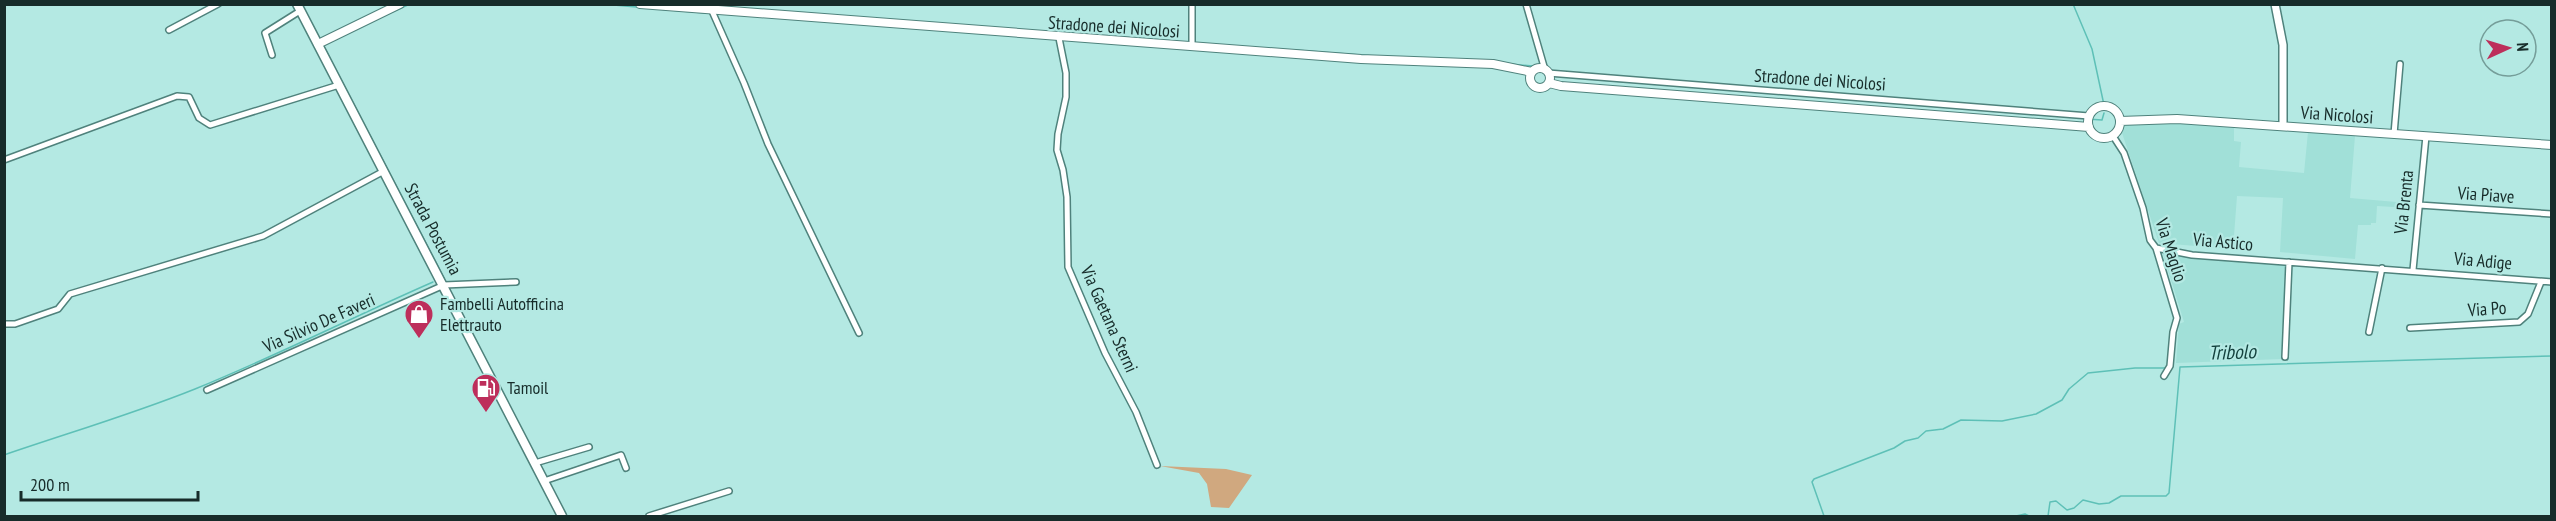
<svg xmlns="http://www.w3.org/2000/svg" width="2556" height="521" font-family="'PT Sans Narrow',sans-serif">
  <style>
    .built { fill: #a1e0d8 }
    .green { fill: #d0a87f }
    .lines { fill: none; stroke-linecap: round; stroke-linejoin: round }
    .stream { stroke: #5ec0b7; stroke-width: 1.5 }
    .minor-casing { stroke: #4f827c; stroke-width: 8 }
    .tertiary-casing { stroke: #4f827c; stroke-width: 10 }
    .secondary-casing { stroke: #4f827c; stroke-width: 10 }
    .primary-casing { stroke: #4f827c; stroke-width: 11 }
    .minor { stroke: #fff; stroke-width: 5 }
    .tertiary { stroke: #fff; stroke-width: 7 }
    .secondary { stroke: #fff; stroke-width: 8 }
    .primary { stroke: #fff; stroke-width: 8 }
    .labels { text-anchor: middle; stroke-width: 4.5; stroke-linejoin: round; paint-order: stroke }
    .street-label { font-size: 18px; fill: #172c2a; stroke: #b4e9e3 }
    .poi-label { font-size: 18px; fill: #172c2a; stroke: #b4e9e3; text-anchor: start }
    .water-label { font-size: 20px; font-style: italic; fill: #14423e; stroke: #b4e9e3 }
  </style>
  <rect width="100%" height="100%" fill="#b4e9e3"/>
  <!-- built -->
  <path class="built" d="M 2145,121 L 2234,127 L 2234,141 L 2241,142 L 2239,167 L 2304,173 L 2308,132 L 2355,136 L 2350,198 L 2408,203 L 2409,208 L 2377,206 L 2376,223 L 2371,223 L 2371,225 L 2358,225 L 2355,259 L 2280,252 L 2283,198 L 2237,196 L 2233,249 L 2159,243 L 2120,127 Z
    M 2163,254 L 2285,263 L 2282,359 L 2176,363 L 2179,324 L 2184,322 Z"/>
  <!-- green -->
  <path class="green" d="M 1160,466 L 1226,469 L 1252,475 L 1229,508 L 1211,507 L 1207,484 L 1199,473 Z"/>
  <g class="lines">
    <!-- stream -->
    <path class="stream" d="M 602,4 L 705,13
      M 2073,4 L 2092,49 L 2104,105
      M 706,6 L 749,9
      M 392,12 L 410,4
      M 323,45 L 444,278
      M 1295,50 L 1374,56
      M 1510,64 L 1533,66
      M 1567,77 L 1625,82
      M 1884,102 L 1954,108
      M 2087,119 L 2102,120 L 2104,113
      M 4,455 C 68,433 133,414 195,389 C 276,356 353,317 433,282
      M 1824,516 L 1812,482 L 1814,479 L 1894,448 L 1905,441 L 1918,438 L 1926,431 L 1943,429 L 1961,420 L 2002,421 L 2036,414 L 2062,400 L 2069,389 L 2088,373 L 2135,368 L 2167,368
      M 2016,516 L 2025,514 L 2029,516
      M 2048,516 L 2050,502 L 2056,501 L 2067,510 L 2074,508 L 2083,500 L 2099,504 L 2109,503 L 2121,496 L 2166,496 L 2169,493 L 2180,367 L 2552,356"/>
    <!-- minor casing -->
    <g class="minor-casing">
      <path id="minor" d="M 1192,4 L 1192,47
        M 1526,4 L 1545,70
        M 712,11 L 744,83 L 768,144 L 859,333
        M 169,30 L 218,4
        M 1059,38 L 1066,73 L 1066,97 L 1058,134 L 1057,150 L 1063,170 L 1067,197 L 1068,267 L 1105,353 L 1136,412 L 1157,465
        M 272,55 L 265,33 L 300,11
        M 1548,73 L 2089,116
        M 2394,134 L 2400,64
        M 2113,136 L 2124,153 L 2143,208 L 2150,240 L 2156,248 L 2177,318 L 2173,332 L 2170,366 L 2164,376
        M 4,160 L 177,96 L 189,97 L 199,118 L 210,125 L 339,85
        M 2419,205 L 2552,214
        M 2156,248 L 2192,255 L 2552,282
        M 2413,270 L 2426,136
        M 4,324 L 15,324 L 58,309 L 70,294 L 263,236 L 384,171
        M 2410,328 L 2519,322 L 2528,314 L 2541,282
        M 2369,332 L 2382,268
        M 2285,357 L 2289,262
        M 207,390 L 444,285 L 516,282
        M 535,463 L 589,447
        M 544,481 L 621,455 L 626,468
        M 649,516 L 729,491"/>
    </g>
    <!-- tertiary casing -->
    <g class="tertiary-casing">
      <path id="tertiary" d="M 2275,4 L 2283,45 L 2283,126"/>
    </g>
    <!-- secondary casing -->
    <g class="secondary-casing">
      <path id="secondary" d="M 640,4 L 1361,59 L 1493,64 L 1532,72
        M 318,44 L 400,4
        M1530 78a10 10 0 1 1 20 0a10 10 0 1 1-20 0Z
        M 1549,83 L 1561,86 L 2089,127
        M2088 122a16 16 0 1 1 32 0a16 16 0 1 1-32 0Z
        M 2120,121 L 2177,119 L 2552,145"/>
    </g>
    <!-- primary casing -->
    <g class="primary-casing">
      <path id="primary" d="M 297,4 L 562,516"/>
    </g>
    <!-- minor -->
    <use href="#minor" class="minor"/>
    <!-- tertiary -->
    <use href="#tertiary" class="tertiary"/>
    <!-- secondary -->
    <use href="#secondary" class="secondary"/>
    <!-- primary -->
    <use href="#primary" class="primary"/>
  </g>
  <!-- icons -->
  <defs>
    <g id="shop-pin" transform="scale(1.5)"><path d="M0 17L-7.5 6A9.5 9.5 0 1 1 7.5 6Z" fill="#bd2e5b" stroke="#b4e9e3"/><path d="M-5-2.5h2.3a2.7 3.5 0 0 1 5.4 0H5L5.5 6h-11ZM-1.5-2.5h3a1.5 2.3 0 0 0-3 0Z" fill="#fff"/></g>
    <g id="fuel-pin" transform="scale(1.5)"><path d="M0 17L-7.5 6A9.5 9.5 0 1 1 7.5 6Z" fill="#bd2e5b" stroke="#b4e9e3"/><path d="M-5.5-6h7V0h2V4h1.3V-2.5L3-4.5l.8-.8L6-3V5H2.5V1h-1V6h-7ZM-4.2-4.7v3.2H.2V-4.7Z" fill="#fff"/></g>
  </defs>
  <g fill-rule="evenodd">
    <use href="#shop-pin" x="419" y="314"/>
    <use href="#fuel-pin" x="486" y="388"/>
  </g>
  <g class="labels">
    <!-- street labels -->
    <g class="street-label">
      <text transform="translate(1114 27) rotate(4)" y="6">Stradone dei Nicolosi</text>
      <text transform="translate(1820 80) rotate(4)" y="6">Stradone dei Nicolosi</text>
      <text transform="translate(2337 115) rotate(4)" y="6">Via Nicolosi</text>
      <text transform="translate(2486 195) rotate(4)" y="6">Via Piave</text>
      <text transform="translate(2404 202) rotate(-84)" y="6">Via Brenta</text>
      <text transform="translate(433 229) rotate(62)" y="6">Strada Postumia</text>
      <text transform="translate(2223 242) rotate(5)" y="6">Via Astico</text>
      <text transform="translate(2171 250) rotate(72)" y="6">Via Maglio</text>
      <text transform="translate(2483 261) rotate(5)" y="6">Via Adige</text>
      <text transform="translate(2487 309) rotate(-4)" y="6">Via Po</text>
      <text transform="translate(1109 319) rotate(66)" y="6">Via Gaetana Sterni</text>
      <text transform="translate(319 323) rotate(-24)" y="6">Via Silvio De Faveri</text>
    </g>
    <!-- poi labels -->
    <g class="poi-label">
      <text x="440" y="310">Fambelli Autofficina<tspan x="440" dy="21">Elettrauto</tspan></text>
      <text x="507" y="394">Tamoil</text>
    </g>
    <!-- water labels -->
    <g class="water-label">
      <text transform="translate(2232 352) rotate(-2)" y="7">Tribolo</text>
    </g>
  </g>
  <!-- border -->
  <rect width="2556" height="521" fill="none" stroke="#172c2a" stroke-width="12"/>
  <!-- north arrow -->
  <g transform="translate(2508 48) rotate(86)"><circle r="28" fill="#b4e9e3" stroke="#759d99" stroke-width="1.5"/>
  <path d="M0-4.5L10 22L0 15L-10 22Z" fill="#bd2e5b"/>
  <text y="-9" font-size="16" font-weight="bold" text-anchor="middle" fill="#172c2a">N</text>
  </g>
  <!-- scale -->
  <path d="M21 491v9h177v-9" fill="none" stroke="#172c2a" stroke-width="3"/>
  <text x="30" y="491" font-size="18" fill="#172c2a" stroke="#b4e9e3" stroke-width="4.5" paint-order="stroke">200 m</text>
</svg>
